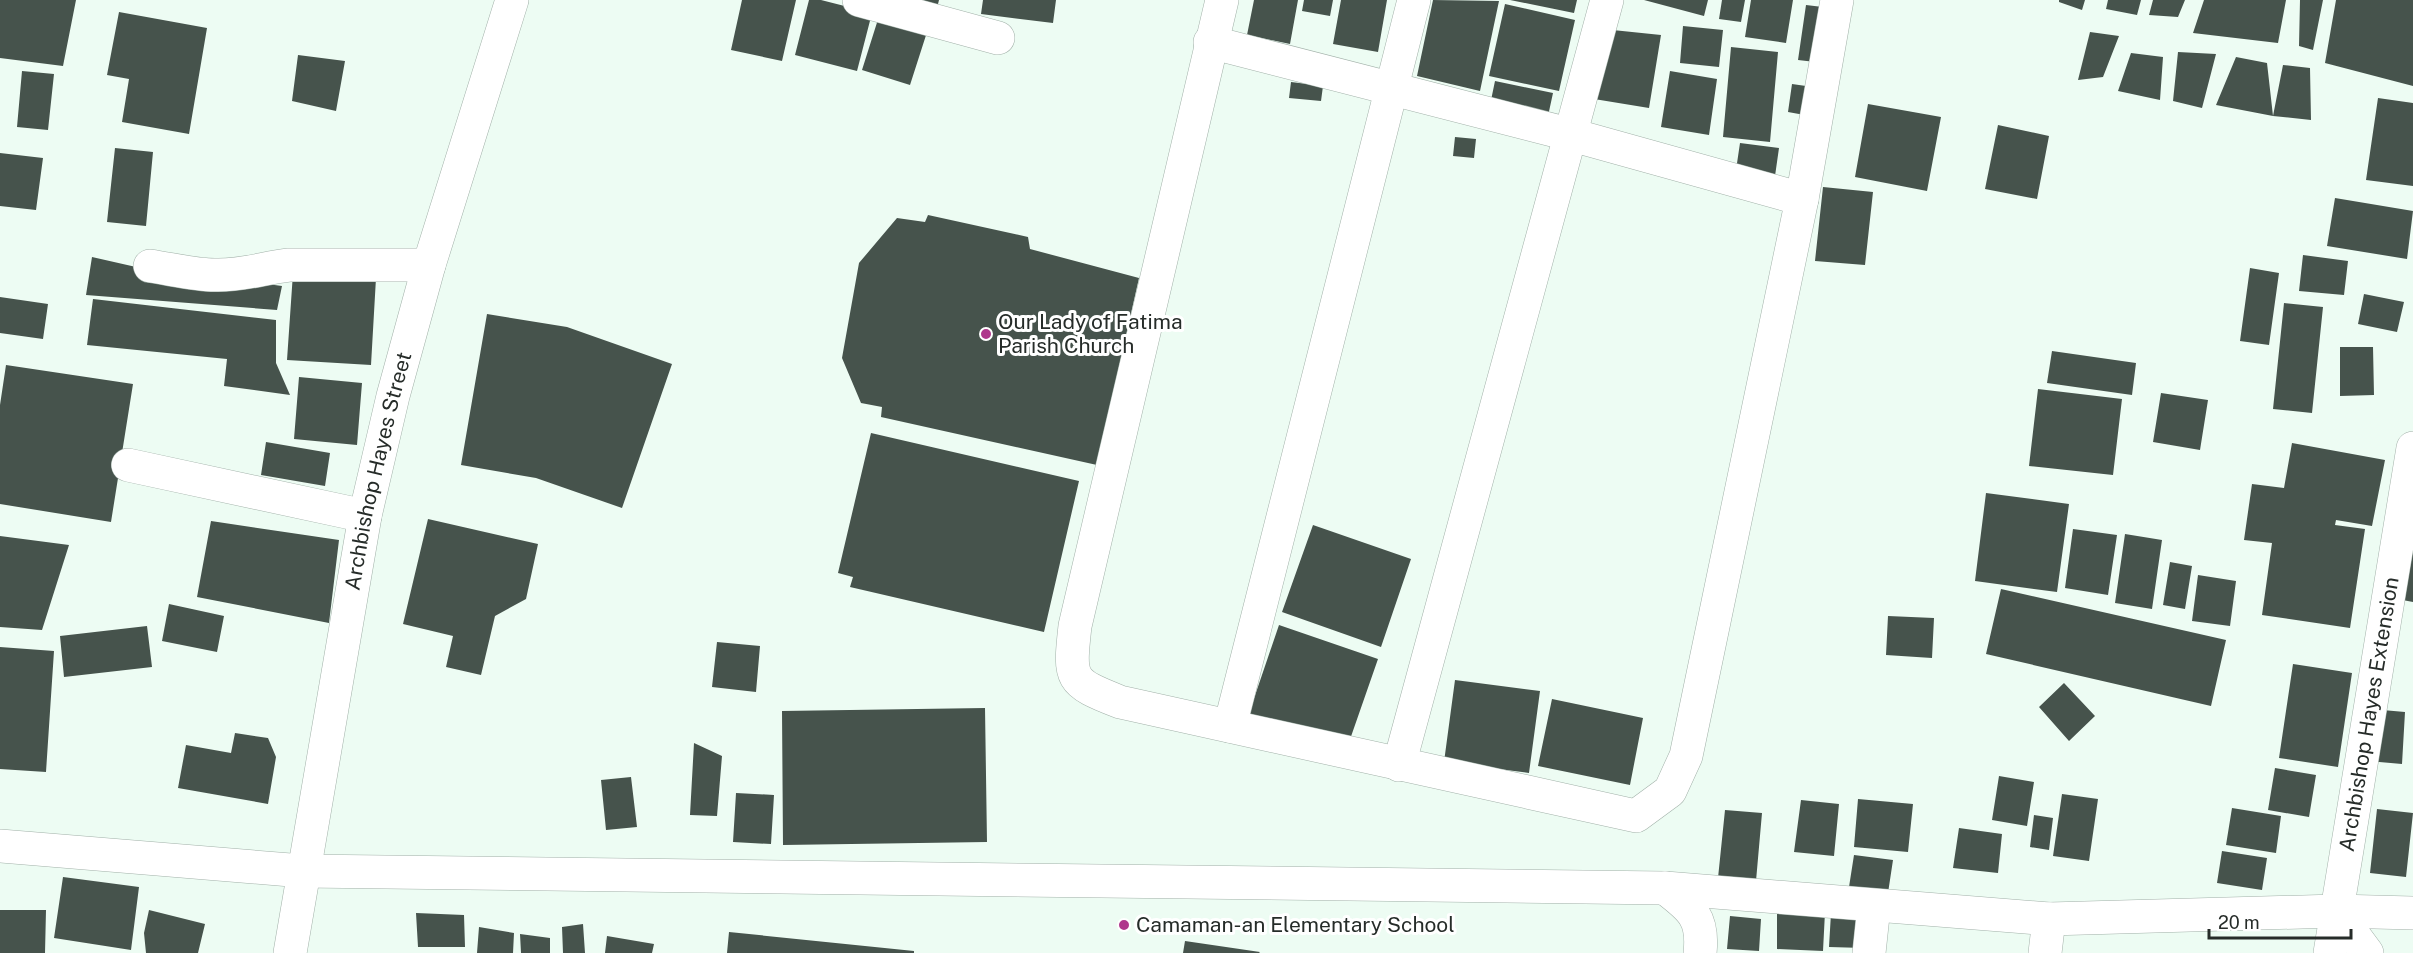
<svg xmlns="http://www.w3.org/2000/svg" width="2413" height="953" font-family="'Public Sans',sans-serif">
  <style>
    .building { fill: #46534c }
    .lines { fill: none; stroke-linecap: round; stroke-linejoin: round }
    .minor-casing { stroke: #a2b1a9; stroke-width: 34 }
    .tertiary-casing { stroke: #a2b1a9; stroke-width: 34 }
    .secondary-casing { stroke: #a2b1a9; stroke-width: 34 }
    .minor { stroke: #fff; stroke-width: 33 }
    .tertiary { stroke: #fff; stroke-width: 33 }
    .secondary { stroke: #fff; stroke-width: 33 }
    .poi-dot { fill: #af378c; stroke: #fff; stroke-width: 2 }
    .labels { text-anchor: middle; stroke-width: 6; stroke-linejoin: round; paint-order: stroke }
    .poi-label { font-size: 21px; fill: #262c29; stroke: #fff; text-anchor: start }
    .street-label { font-size: 21px; fill: #262c29; stroke: #fff }
  </style>
  <rect width="100%" height="100%" fill="#edfcf3"/>
  <!-- building -->
  <path class="building" d="M 0,0 L 76,0 L 63,66 L 0,58 Z
    M 742,0 L 796,0 L 782,61 L 731,50 Z
    M 809,0 L 821,0 L 872,13 L 857,71 L 795,55 Z
    M 909,0 L 939,0 L 937,8 Z
    M 983,0 L 1056,0 L 1053,23 L 981,14 Z
    M 1254,0 L 1298,0 L 1290,44 L 1247,35 Z
    M 1304,0 L 1333,0 L 1330,16 L 1302,11 Z
    M 1341,0 L 1387,0 L 1378,52 L 1333,44 Z
    M 1433,0 L 1499,1 L 1480,91 L 1417,76 Z
    M 1510,0 L 1577,0 L 1574,13 Z
    M 1644,0 L 1708,0 L 1704,16 Z
    M 1722,0 L 1745,0 L 1741,22 L 1719,19 Z
    M 1751,0 L 1793,0 L 1786,43 L 1745,37 Z
    M 2059,0 L 2085,0 L 2082,10 L 2059,2 Z
    M 2108,0 L 2141,0 L 2137,15 L 2106,9 Z
    M 2153,0 L 2185,0 L 2178,17 L 2149,15 Z
    M 2204,0 L 2286,0 L 2278,43 L 2193,33 Z
    M 2300,0 L 2323,0 L 2313,50 L 2299,46 Z
    M 2336,0 L 2413,0 L 2413,86 L 2325,63 Z
    M 1505,4 L 1575,20 L 1559,91 L 1489,76 Z
    M 1806,5 L 1831,8 L 1824,63 L 1798,60 Z
    M 119,12 L 207,28 L 189,134 L 122,122 L 129,79 L 107,75 Z
    M 880,13 L 928,29 L 910,85 L 862,70 Z
    M 1683,26 L 1723,30 L 1719,67 L 1680,63 Z
    M 1603,29 L 1661,35 L 1649,108 L 1588,98 Z
    M 2090,32 L 2119,36 L 2103,77 L 2078,80 Z
    M 1731,47 L 1778,52 L 1770,142 L 1723,137 Z
    M 2178,52 L 2216,54 L 2202,108 L 2173,101 Z
    M 2131,53 L 2163,57 L 2160,100 L 2118,91 Z
    M 298,55 L 345,61 L 336,111 L 292,101 Z
    M 2236,57 L 2267,63 L 2273,116 L 2283,65 L 2310,68 L 2311,120 L 2273,116 L 2216,105 Z
    M 22,71 L 54,74 L 48,130 L 17,127 Z
    M 1670,71 L 1717,79 L 1709,135 L 1661,127 Z
    M 1495,81 L 1553,93 L 1548,116 L 1490,105 Z
    M 1291,82 L 1323,86 L 1321,101 L 1289,98 Z
    M 1792,84 L 1813,87 L 1810,116 L 1788,112 Z
    M 2378,98 L 2413,103 L 2413,186 L 2366,180 Z
    M 1868,104 L 1941,117 L 1927,191 L 1855,177 Z
    M 1998,125 L 2049,136 L 2037,199 L 1985,189 Z
    M 1455,137 L 1476,139 L 1474,158 L 1453,156 Z
    M 1740,143 L 1779,148 L 1775,176 L 1736,170 Z
    M 115,148 L 153,152 L 146,226 L 107,222 Z
    M 0,153 L 43,158 L 36,210 L 0,206 Z
    M 1823,187 L 1873,192 L 1865,265 L 1815,261 Z
    M 2335,198 L 2413,211 L 2407,259 L 2327,246 Z
    M 928,215 L 1028,237 L 1030,249 L 1139,278 L 1097,465 L 881,417 L 882,407 L 861,403 L 842,358 L 859,263 L 897,218 L 925,222 Z
    M 2303,255 L 2348,261 L 2344,295 L 2299,291 Z
    M 92,257 L 136,267 L 282,286 L 277,310 L 86,295 Z
    M 2250,268 L 2279,273 L 2269,345 L 2240,341 Z
    M 293,273 L 376,278 L 371,365 L 287,360 Z
    M 2364,294 L 2404,302 L 2397,332 L 2358,324 Z
    M 0,297 L 48,304 L 43,339 L 0,333 Z
    M 93,299 L 276,320 L 276,363 L 290,395 L 224,386 L 227,359 L 87,345 Z
    M 2284,303 L 2323,307 L 2312,413 L 2273,409 Z
    M 487,314 L 567,327 L 672,364 L 622,508 L 536,478 L 461,465 Z
    M 2340,347 L 2373,347 L 2374,395 L 2340,396 Z
    M 2052,351 L 2136,363 L 2132,395 L 2047,383 Z
    M 6,365 L 133,384 L 111,522 L 0,504 L 0,405 Z
    M 299,377 L 362,383 L 357,445 L 294,439 Z
    M 2038,389 L 2122,399 L 2113,475 L 2029,466 Z
    M 2161,393 L 2208,400 L 2200,450 L 2153,442 Z
    M 871,433 L 1079,481 L 1044,632 L 850,587 L 853,577 L 838,573 Z
    M 266,442 L 330,453 L 325,486 L 261,475 Z
    M 2292,443 L 2385,460 L 2372,526 L 2336,520 L 2335,525 L 2365,529 L 2350,628 L 2262,615 L 2272,543 L 2244,540 L 2252,484 L 2284,488 Z
    M 1986,493 L 2069,504 L 2057,592 L 1975,581 Z
    M 428,519 L 538,544 L 526,599 L 495,616 L 481,675 L 446,667 L 453,636 L 403,624 Z
    M 211,521 L 339,540 L 329,623 L 197,597 Z
    M 1313,525 L 1411,559 L 1381,647 L 1282,612 Z
    M 2073,529 L 2117,535 L 2108,595 L 2065,588 Z
    M 2125,534 L 2162,540 L 2152,609 L 2115,603 Z
    M 0,536 L 69,545 L 42,630 L 0,627 Z
    M 2413,539 L 2413,602 L 2392,598 Z
    M 2170,562 L 2192,566 L 2185,609 L 2163,605 Z
    M 2198,575 L 2236,581 L 2230,626 L 2192,621 Z
    M 2001,589 L 2226,640 L 2211,706 L 1986,654 Z
    M 169,604 L 224,616 L 217,652 L 162,641 Z
    M 1888,616 L 1934,618 L 1932,658 L 1886,655 Z
    M 1279,625 L 1378,659 L 1347,748 L 1247,719 Z
    M 147,626 L 152,667 L 64,677 L 60,636 Z
    M 717,642 L 760,646 L 756,692 L 712,687 Z
    M 0,647 L 54,651 L 46,772 L 0,769 Z
    M 2293,664 L 2352,673 L 2338,767 L 2279,758 Z
    M 1455,680 L 1540,691 L 1529,773 L 1444,762 Z
    M 2064,683 L 2095,716 L 2069,741 L 2039,707 Z
    M 1552,699 L 1643,718 L 1630,785 L 1538,766 Z
    M 985,708 L 987,842 L 783,845 L 782,711 Z
    M 2371,709 L 2405,712 L 2402,764 L 2368,761 Z
    M 235,733 L 268,738 L 276,757 L 268,804 L 178,788 L 186,745 L 231,753 Z
    M 694,743 L 722,756 L 717,816 L 690,815 Z
    M 2275,768 L 2316,775 L 2309,817 L 2268,810 Z
    M 1999,776 L 2034,782 L 2027,826 L 1992,820 Z
    M 631,777 L 637,827 L 606,830 L 601,780 Z
    M 736,793 L 774,795 L 771,844 L 733,842 Z
    M 2062,794 L 2098,799 L 2089,861 L 2053,856 Z
    M 1858,799 L 1913,804 L 1908,852 L 1854,847 Z
    M 1801,800 L 1839,804 L 1834,856 L 1794,852 Z
    M 2232,808 L 2281,816 L 2276,853 L 2226,845 Z
    M 2377,809 L 2413,813 L 2406,877 L 2370,873 Z
    M 1725,810 L 1762,813 L 1756,881 L 1718,878 Z
    M 2034,815 L 2053,818 L 2049,850 L 2030,847 Z
    M 1959,828 L 2002,834 L 1998,873 L 1953,868 Z
    M 2222,851 L 2267,858 L 2262,890 L 2217,883 Z
    M 1854,855 L 1893,860 L 1888,893 L 1849,887 Z
    M 63,877 L 139,887 L 131,950 L 54,938 Z
    M 0,910 L 46,910 L 45,953 L 0,953 Z
    M 149,910 L 205,924 L 198,953 L 146,953 L 144,933 Z
    M 1777,911 L 1825,912 L 1823,951 L 1777,949 Z
    M 416,913 L 464,915 L 465,947 L 418,947 Z
    M 1831,913 L 1866,914 L 1864,948 L 1829,947 Z
    M 1730,916 L 1761,919 L 1759,951 L 1727,949 Z
    M 583,924 L 585,953 L 563,953 L 562,927 Z
    M 479,927 L 514,933 L 513,953 L 477,953 Z
    M 729,932 L 914,951 L 914,953 L 727,953 Z
    M 520,934 L 550,938 L 550,953 L 521,953 Z
    M 607,936 L 654,944 L 652,953 L 605,953 Z
    M 1185,941 L 1260,952 L 1259,953 L 1183,953 Z"/>
  <g class="lines">
    <!-- minor casing -->
    <g class="minor-casing">
      <g id="minor">
        <path d="M 859,0 L 998,38"/>
        <path d="M 1222,0 L 1075,626 C 1069,680 1069,682 1120,702 L 1636,816 L 1670,791 L 1686,756 L 1802,199 L 1837,0"/>
        <path d="M 1210,42 L 1572,135 L 1802,199"/>
        <path d="M 150,266 C 171,269 194,275 215,275 C 241,276 264,268 289,265 L 429,265"/>
        <path d="M 128,465 L 365,516"/>
        <path d="M 1230,726 L 1414,0"/>
        <path d="M 1399,765 L 1607,0"/>
        <path d="M 1665,888 C 1691,908 1704,917 1700,953"/>
        <path d="M 2336,911 L 2367,953"/>
        <path d="M 1869,953 L 1874,906"/>
        <path d="M 2045,953 L 2049,919"/>
        <path id="s1" d="M 2330,953 L 2413,448"/>
      </g>
    </g>
    <!-- tertiary casing -->
    <g class="tertiary-casing">
      <g id="tertiary">
        <path id="s2" d="M 290,953 L 365,516 L 393,396 L 429,265 L 512,0"/>
      </g>
    </g>
    <!-- secondary casing -->
    <g class="secondary-casing">
      <path id="secondary" d="M 0,846 L 303,871 L 1665,888 L 2049,919 L 2336,911 L 2413,913"/>
    </g>
    <!-- minor -->
    <use href="#minor" class="minor"/>
    <!-- tertiary -->
    <use href="#tertiary" class="tertiary"/>
    <!-- secondary -->
    <use href="#secondary" class="secondary"/>
  </g>
  <!-- markers -->
  <g class="poi-dot">
    <circle cx="986" cy="334" r="6"/>
    <circle cx="1124" cy="925" r="6"/>
  </g>
  <g class="labels">
    <!-- poi labels -->
    <g class="poi-label">
      <text x="998" y="329">Our Lady of Fatima<tspan x="998" dy="24">Parish Church</tspan></text>
      <text x="1136" y="932">Camaman-an Elementary School</text>
    </g>
    <!-- street labels -->
    <g class="street-label">
      <text dy="7" stroke="none"><textPath href="#s2" startOffset="490">Archbishop Hayes Street</textPath></text>
      <text dy="7" stroke="none"><textPath href="#s1" startOffset="242">Archbishop Hayes Extension</textPath></text>
    </g>
  </g>
  <!-- scale -->
  <path d="M2209 929v9h142v-9" fill="none" stroke="#262c29" stroke-width="3"/>
  <text x="2218" y="929" font-size="18" fill="#262c29" stroke="#ffffff" stroke-width="4.5" paint-order="stroke">20 m</text>
</svg>
